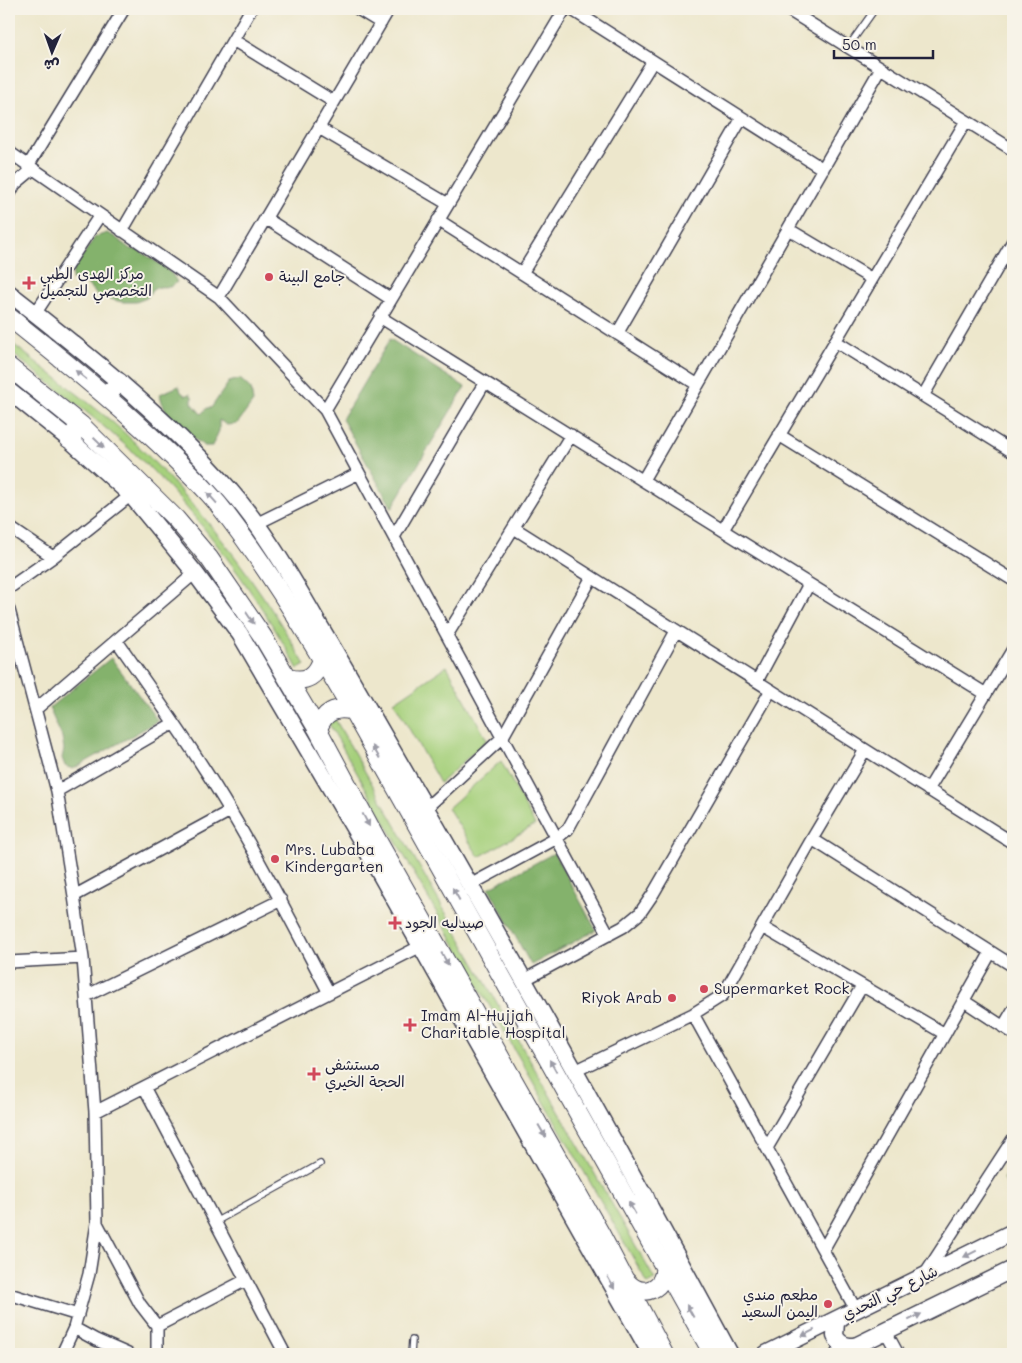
<svg xmlns="http://www.w3.org/2000/svg" width="1022" height="1363" font-family="Mali,'Playpen Sans Arabic',sans-serif">
  <style>
    .green { fill: #a6d07c; stroke: #64795c }
    .forest { fill: #84b26c; stroke: #536a54 }
    .lines { fill: none; stroke-linecap: round; stroke-linejoin: round }
    .lane-casing { stroke: #404051; stroke-width: 8 }
    .street-casing { stroke: #404051; stroke-width: 14 }
    .secondary-casing { stroke: #404051; stroke-width: 19 }
    .primary-casing { stroke: #404051; stroke-width: 20 }
    .lane { stroke: #fff; stroke-width: 5.5 }
    .street { stroke: #fff; stroke-width: 11 }
    .secondary { stroke: #fff; stroke-width: 16 }
    .primary { stroke: #fff; stroke-width: 18 }
    .oneway { fill: #9c9ca7 }
    .poi-dot { fill: #d1495b; stroke: #f7f3e8; stroke-width: 2 }
    .labels { text-anchor: middle; stroke-width: 4; stroke-linejoin: round; paint-order: stroke }
    .poi-label { font-size: 15px; fill: #22223b; stroke: #f7f3e8; text-anchor: start }
    .street-label { font-size: 15px; fill: #22223b; stroke: #f7f3e8 }
  </style>
  <rect width="100%" height="100%" fill="#f7f3e8"/>
  <filter id="ink" filterUnits="userSpaceOnUse"><feTurbulence type="fractalNoise" baseFrequency=".02" numOctaves="2"/><feDisplacementMap in="SourceGraphic" scale="10" xChannelSelector="R" yChannelSelector="G"/><feConvolveMatrix kernelMatrix="1 2 1 2 8 2 1 2 1" color-interpolation-filters="sRGB"/></filter>
  <filter id="wash" filterUnits="userSpaceOnUse"><feTurbulence type="fractalNoise" baseFrequency=".0096" numOctaves="4" result="noise"/><feDisplacementMap in="SourceGraphic" scale="20" xChannelSelector="R" yChannelSelector="G"/><feGaussianBlur stdDeviation="1.12" result="paint"/><feColorMatrix in="noise" values="0 0 0 0 0 0 0 0 0 0 0 0 0 0 0 0 0 1.4 0 .05"/><feComposite in="paint" operator="in"/></filter>
  <g filter="url(#wash)">
    <rect width="100%" height="100%" fill="#ede7cc"/>
    <!-- green -->
    <path class="green" d="M 9,341 C 42,367 77,393 110,420 C 135,441 158,466 180,490 C 229,544 269,601 305,665 L 298,669 C 258,597 210,529 152,470 C 107,426 57,389 9,351 Z
      M 447,666 L 487,740 L 440,783 L 394,702 Z
      M 331,712 L 632,1239 L 655,1280 L 648,1284 L 324,715 Z
      M 501,761 L 535,825 L 479,857 L 448,808 Z
      M 1013,1162 L 1013,1194 L 1003,1179 Z"/>
    <!-- forest -->
    <path class="forest" d="M 107,233 L 115,237 L 130,249 L 138,250 L 163,266 L 172,274 L 177,282 L 170,287 C 157,286 153,287 147,298 L 136,302 L 122,302 L 98,296 L 84,281 L 72,280 L 73,270 L 95,237 Z
      M 390,339 L 465,387 L 392,508 L 342,419 Z
      M 240,379 L 251,389 L 253,402 L 237,424 L 227,425 L 219,420 L 219,431 L 212,446 L 204,446 C 185,432 164,418 160,394 L 179,386 L 181,392 L 186,396 L 189,394 L 192,396 L 192,403 L 201,414 L 207,408 L 211,408 L 229,382 Z
      M 111,658 L 158,721 L 73,769 L 65,766 L 62,758 L 64,749 L 62,737 L 49,708 Z
      M 554,853 L 596,930 L 531,965 L 489,888 Z"/>
  </g>
  <g filter="url(#ink)">
    <g class="lines">
      <!-- lane casing -->
      <g class="lane-casing">
        <path id="lane" d="M 848,47 L 875,9
          M 215,1222 L 320,1164
          M 411,1354 L 412,1340"/>
      </g>
      <!-- street casing -->
      <g class="street-casing">
        <path id="street" d="M 358,9 L 381,23
          M 571,9 L 823,169
          M 787,9 L 1013,150
          M 233,40 L 334,102
          M 319,128 L 448,204
          M 9,152 L 219,297 L 325,410 L 609,935
          M 28,166 L 124,9
          M 9,184 L 15,184 L 33,169
          M 9,195 L 15,184
          M 265,218 L 391,299
          M 438,220 L 698,385
          M 788,229 L 872,279
          M 122,231 L 251,9
          M 522,273 L 653,61
          M 219,297 L 389,9
          M 35,314 L 100,215
          M 380,317 L 986,694
          M 617,334 L 742,118
          M 835,341 L 1013,452
          M 923,396 L 1013,241
          M 325,410 L 565,9
          M 779,435 L 1013,580
          M 643,480 L 881,68
          M 256,524 L 359,473
          M 9,527 L 53,557
          M 514,528 L 1013,843
          M 723,530 L 966,121
          M 394,537 L 485,382
          M 9,588 L 53,557 L 131,495
          M 9,610 L 57,791 L 74,896 L 83,958 L 95,1112 L 97,1223 L 89,1274 L 74,1328 L 62,1354
          M 447,635 L 571,435
          M 117,641 C 156,697 196,753 231,812 C 266,871 297,932 329,993
          M 757,681 L 809,584
          M 36,709 L 195,573
          M 928,790 L 1013,649
          M 57,791 L 174,723
          M 426,808 L 502,738 L 592,577
          M 812,839 L 1013,966
          M 470,885 L 557,838 L 568,829 L 676,631
          M 74,896 L 230,811
          M 762,927 L 945,1034
          M 9,962 L 83,958
          M 524,980 L 623,927 L 640,913 L 653,894 L 771,690
          M 86,996 L 281,900
          M 964,1001 L 1013,1033
          M 693,1014 L 856,1310
          M 1003,1027 L 1013,1010
          M 575,1071 L 693,1014 L 723,995 L 812,839 L 865,750
          M 144,1087 L 285,1354
          M 95,1112 L 421,946
          M 767,1148 L 862,986
          M 97,1223 L 140,1304 L 157,1326 L 157,1354
          M 823,1250 L 991,952
          M 924,1276 L 1013,1139
          M 9,1294 L 78,1315
          M 157,1326 L 246,1280
          M 74,1328 L 96,1340 L 128,1354
          M 886,1332 L 898,1354"/>
      </g>
      <!-- secondary casing -->
      <g class="secondary-casing">
        <path id="secondary" d="M 9,293 C 86,353 163,414 228,488 C 265,530 293,580 321,628 C 349,675 376,722 403,769 C 515,962 624,1158 730,1354
          M 9,391 L 69,439 L 131,495 L 195,573 L 240,634 L 365,847 L 651,1354
          M 843,1316 L 836,1322 L 835,1336 C 840,1345 848,1348 857,1345
          M 766,1354 L 1013,1232
          M 839,1354 L 1013,1269"/>
      </g>
      <!-- primary casing -->
      <g class="primary-casing">
        <path id="primary" d="M 9,317 C 59,357 109,397 157,442 C 178,462 200,482 218,504 C 269,568 311,641 353,711 L 713,1354
          M 9,367 L 81,425 L 176,519 L 209,558 L 263,637 L 318,730 L 377,840 L 600,1233 L 664,1354
          M 107,396 L 119,382
          M 69,439 L 81,425
          M 289,678 C 306,683 317,676 322,659
          M 318,730 C 323,712 336,706 353,711
          M 414,818 L 426,808
          M 644,1195 L 648,1205 L 651,1236
          M 626,1281 C 642,1300 667,1289 664,1264"/>
      </g>
      <!-- lane -->
      <use href="#lane" class="lane"/>
      <!-- street -->
      <use href="#street" class="street"/>
      <!-- secondary -->
      <use href="#secondary" class="secondary"/>
      <!-- primary -->
      <use href="#primary" class="primary"/>
    </g>
    <!-- one-way arrows -->
    <defs><path id="oneway-solid" d="M-6-.8H1V-3.2L6.5 0L1 3.2V.8H-6Z" transform="scale(1.25)"/></defs>
    <g class="oneway">
      <use href="#oneway-solid" transform="translate(81 375) rotate(-141)"/>
      <use href="#oneway-solid" transform="translate(99 443) rotate(44)"/>
      <use href="#oneway-solid" transform="translate(212 498) rotate(-132)"/>
      <use href="#oneway-solid" transform="translate(250 618) rotate(56)"/>
      <use href="#oneway-solid" transform="translate(376 752) rotate(-120)"/>
      <use href="#oneway-solid" transform="translate(366 820) rotate(62)"/>
      <use href="#oneway-solid" transform="translate(456 894) rotate(-119)"/>
      <use href="#oneway-solid" transform="translate(445 959) rotate(60)"/>
      <use href="#oneway-solid" transform="translate(553 1066) rotate(-119)"/>
      <use href="#oneway-solid" transform="translate(542 1131) rotate(60)"/>
      <use href="#oneway-solid" transform="translate(632 1208) rotate(-119)"/>
      <use href="#oneway-solid" transform="translate(970 1254) rotate(154)"/>
      <use href="#oneway-solid" transform="translate(611 1283) rotate(61)"/>
      <use href="#oneway-solid" transform="translate(690 1311) rotate(-119)"/>
      <use href="#oneway-solid" transform="translate(915 1317) rotate(-26)"/>
      <use href="#oneway-solid" transform="translate(808 1333) rotate(153)"/>
    </g>
  </g>
  <!-- markers -->
  <g class="poi-dot">
    <circle cx="269" cy="277" r="5"/>
    <path d="M26.5 275.5h5v5h5v5h-5v5h-5v-5h-5v-5h5z"/>
    <circle cx="275" cy="859" r="5"/>
    <path d="M392.5 915.5h5v5h5v5h-5v5h-5v-5h-5v-5h5z"/>
    <circle cx="704" cy="989" r="5"/>
    <circle cx="672" cy="998" r="5"/>
    <path d="M407.5 1017.5h5v5h5v5h-5v5h-5v-5h-5v-5h5z"/>
    <path d="M311.5 1066.5h5v5h5v5h-5v5h-5v-5h-5v-5h5z"/>
    <circle cx="828" cy="1304" r="5"/>
  </g>
  <g class="labels">
    <!-- poi labels -->
    <g class="poi-label">
      <text x="40" y="279">مركز الهدى الطبي<tspan x="40" dy="17">التخصصي للتجميل</tspan></text>
      <text x="279" y="282">جامع البينة</text>
      <text x="285" y="855">Mrs. Lubaba<tspan x="285" dy="17">Kindergarten</tspan></text>
      <text x="405" y="928">صيدليه الجود</text>
      <text x="714" y="994">Supermarket Rock</text>
      <text x="662" y="1003" text-anchor="end">Riyok Arab</text>
      <text x="421" y="1021">Imam Al-Hujjah<tspan x="421" dy="17">Charitable Hospital</tspan></text>
      <text x="325" y="1070">مستشفى<tspan x="325" dy="17">الحجة الخيري</tspan></text>
      <text x="818" y="1300" text-anchor="end">مطعم مندي<tspan x="818" dy="17">اليمن السعيد</tspan></text>
    </g>
    <!-- street labels -->
    <g class="street-label">
      <text transform="translate(890 1293) rotate(-26)" y="5">شارع حي التحدي</text>
    </g>
  </g>
  <!-- margin -->
  <rect width="1022" height="1363" fill="none" stroke="#f7f3e8" stroke-width="30"/>
  <!-- north arrow -->
  <g transform="translate(52 52) rotate(182)" stroke="#f7f3e8" stroke-width="4" paint-order="stroke">
  <path d="M0-4L9 19L0 12L-9 19Z" fill="#22223b"/>
  <text y="-8" font-size="14" font-weight="bold" text-anchor="middle" fill="#22223b">ش</text>
  </g>
  <!-- scale -->
  <path d="M834 50v8h99v-8" fill="none" stroke="#22223b" stroke-width="2.5"/>
  <text x="842" y="50" font-size="15" fill="#22223b" stroke="#f7f3e8" stroke-width="4" paint-order="stroke">50 m</text>
</svg>
